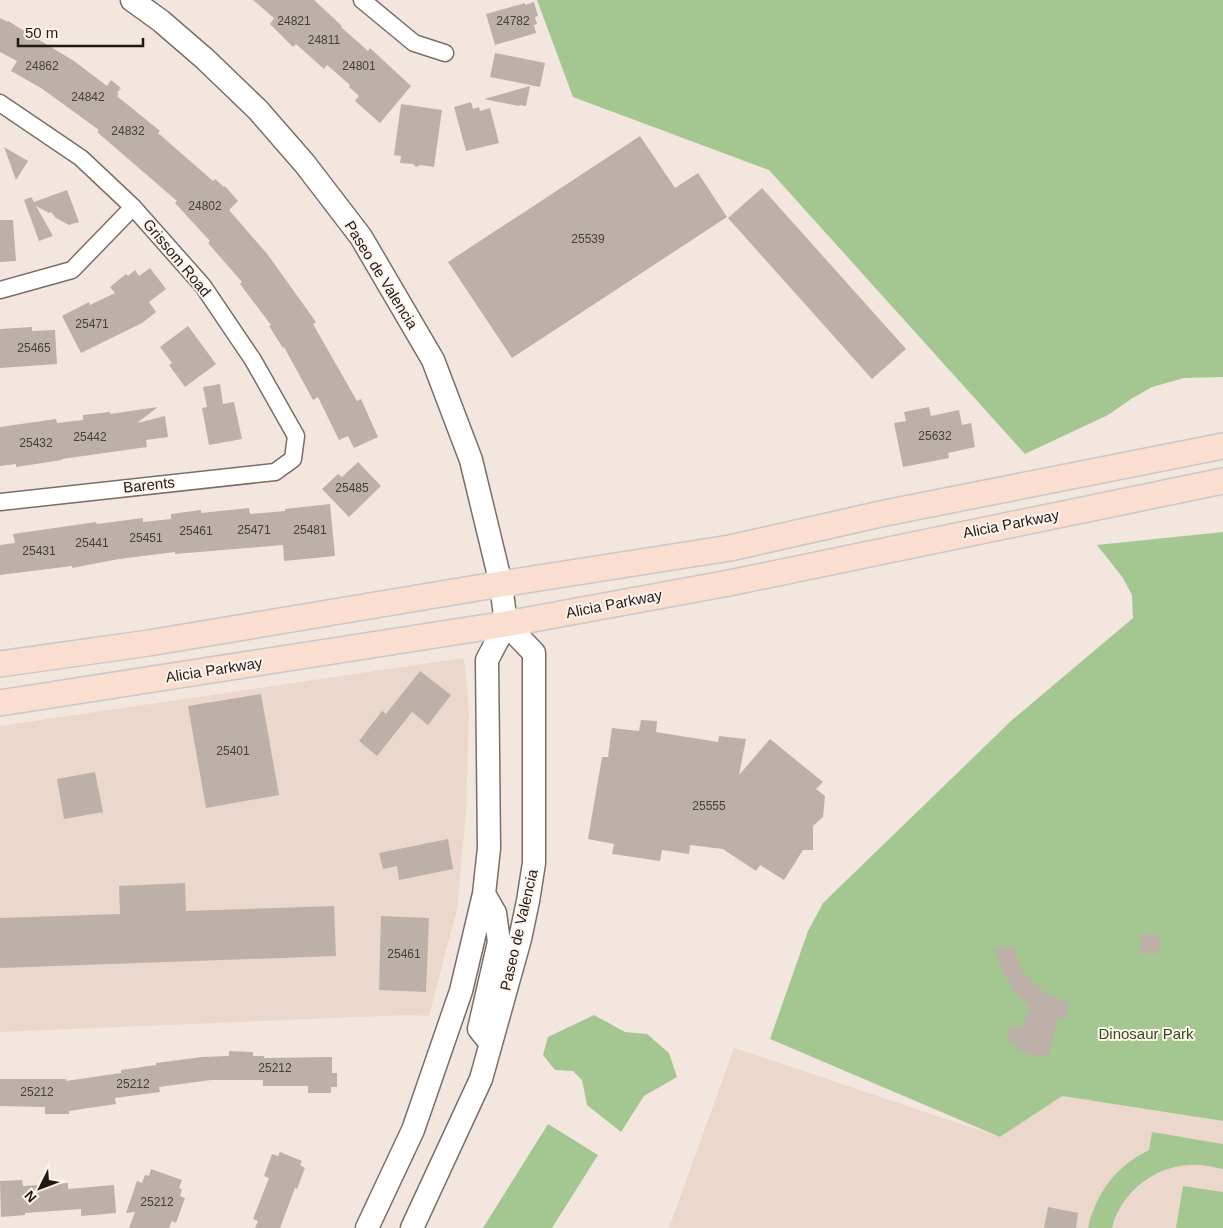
<svg xmlns="http://www.w3.org/2000/svg" width="1223" height="1228" font-family="Arial,sans-serif">
  <style>
    .built { fill: #ecd7cc }
    .green { fill: #a4c791 }
    .building { fill: #bdb0a9 }
    .lines { fill: none; stroke-linecap: round; stroke-linejoin: round }
    .minor-casing { stroke: #7a6e68; stroke-width: 19 }
    .secondary-casing { stroke: #7a6e68; stroke-width: 25 }
    .primary-casing { stroke: #c9c8c7; stroke-width: 28 }
    .minor { stroke: #fff; stroke-width: 16 }
    .secondary { stroke: #fff; stroke-width: 22 }
    .primary { stroke: #fadfd1; stroke-width: 25 }
    .labels { text-anchor: middle; stroke-width: 4; stroke-linejoin: round; paint-order: stroke }
    .number-label { font-size: 12px; fill: #46403c }
    .street-label { font-size: 15px; fill: #1f1a17; stroke: #fff3ed }
    .park-label { font-size: 15px; fill: #2e4e19; stroke: #fff3ed }
  </style>
  <rect width="100%" height="100%" fill="#f3e6de"/>
  <!-- built -->
  <path class="built" d="M 464,658 L 469,711 L 466,813 L 457,909 L 429,1016 L 405,1015 L 0,1032 L 0,726 Z
    M 734,1048 L 1000,1137 L 1062,1096 L 1223,1121 L 1223,1228 L 669,1228 Z"/>
  <!-- green -->
  <path class="green" d="M 537,0 L 1223,0 L 1223,377 L 1184,378 L 1152,387 L 1131,399 L 1108,415 L 1025,454 L 769,170 L 573,97 Z
    M 1223,532 L 1223,1121 L 1062,1096 L 1000,1137 L 770,1039 L 808,931 L 823,903 L 1012,720 L 1133,618 L 1132,595 L 1123,578 L 1097,545 Z
    M 594,1015 L 625,1032 L 647,1034 L 669,1053 L 677,1077 L 644,1096 L 621,1132 L 587,1105 L 582,1080 L 573,1071 L 555,1070 L 543,1055 L 548,1037 Z
    M 548,1124 L 598,1155 L 552,1228 L 483,1228 Z
    M 1152,1132 L 1223,1144 L 1223,1169 C 1209,1166 1195,1163 1180,1166 C 1148,1171 1120,1196 1112,1228 L 1088,1228 C 1096,1193 1116,1166 1149,1150 Z
    M 1183,1186 L 1223,1192 L 1223,1228 L 1176,1228 Z"/>
  <!-- building -->
  <path class="building" d="M 253,0 L 314,0 L 342,26 L 341,27 L 368,51 L 370,48 L 411,86 L 380,123 L 355,101 L 359,96 L 349,87 L 350,85 L 327,65 L 324,69 L 296,44 L 293,47 L 270,24 L 274,18 Z
    M 534,2 L 538,16 L 535,17 L 537,24 L 534,25 L 536,33 L 495,45 L 486,14 L 525,3 L 525,5 Z
    M 0,18 L 8,22 L 8,21 L 74,61 L 107,86 L 111,80 L 121,88 L 117,93 L 119,94 L 117,96 L 160,131 L 158,133 L 213,181 L 215,179 L 224,187 L 225,186 L 238,201 L 229,210 L 268,255 L 316,322 L 313,324 L 357,401 L 361,399 L 378,437 L 354,448 L 348,436 L 339,440 L 318,397 L 313,400 L 284,347 L 283,348 L 269,326 L 271,325 L 240,284 L 242,282 L 208,243 L 210,241 L 175,203 L 177,201 L 97,132 L 99,130 L 41,88 L 11,71 L 17,61 L 0,52 Z
    M 495,53 L 545,63 L 540,87 L 490,77 Z
    M 530,86 L 526,106 L 520,105 L 519,106 L 484,99 Z
    M 471,102 L 473,109 L 479,107 L 480,111 L 490,108 L 499,143 L 466,151 L 454,107 Z
    M 401,104 L 442,110 L 434,167 L 421,165 L 416,167 L 413,164 L 400,163 L 401,156 L 394,155 Z
    M 640,136 L 675,188 L 698,173 L 727,217 L 512,358 L 448,262 Z
    M 4,147 L 28,161 L 16,180 Z
    M 762,188 L 906,349 L 872,379 L 728,218 Z
    M 67,190 L 79,222 L 69,225 L 56,218 L 51,212 L 49,213 L 36,206 L 53,236 L 39,241 L 24,200 L 31,197 L 34,202 Z
    M 0,220 L 13,220 L 16,261 L 0,262 Z
    M 150,268 L 166,289 L 149,302 L 156,312 L 142,323 L 81,353 L 62,316 L 89,302 L 90,305 L 115,293 L 110,287 L 126,274 L 128,276 L 135,270 L 139,276 Z
    M 188,326 L 216,364 L 185,387 L 169,365 L 172,363 L 160,347 Z
    M 32,327 L 32,331 L 55,330 L 57,364 L 0,368 L 0,329 Z
    M 220,384 L 223,404 L 234,402 L 242,439 L 209,445 L 202,408 L 207,407 L 203,387 Z
    M 158,407 L 137,423 L 165,416 L 168,437 L 146,440 L 147,447 L 62,459 L 62,460 L 16,467 L 16,464 L 0,466 L 0,427 L 56,419 L 57,423 L 83,420 L 83,415 L 110,412 L 110,414 Z
    M 929,407 L 931,416 L 959,410 L 962,425 L 971,423 L 975,447 L 948,453 L 949,458 L 903,467 L 894,423 L 906,421 L 904,412 Z
    M 358,462 L 381,486 L 349,517 L 322,489 L 338,474 L 342,477 Z
    M 330,504 L 335,556 L 284,561 L 283,545 L 175,554 L 175,552 L 119,559 L 72,568 L 72,566 L 0,575 L 0,545 L 15,543 L 13,534 L 96,522 L 97,524 L 143,518 L 143,522 L 171,519 L 171,514 L 201,510 L 201,513 L 249,508 L 250,514 L 285,511 L 285,509 Z
    M 420,671 L 451,695 L 428,725 L 412,712 L 377,756 L 359,741 L 382,711 L 386,714 Z
    M 261,694 L 279,795 L 206,808 L 188,706 Z
    M 641,720 L 657,721 L 656,732 L 718,742 L 719,736 L 746,739 L 739,775 L 770,739 L 823,782 L 816,789 L 825,796 L 823,817 L 813,826 L 813,850 L 803,850 L 784,880 L 760,865 L 756,871 L 723,849 L 690,845 L 689,854 L 662,850 L 660,861 L 612,854 L 614,844 L 588,839 L 602,757 L 608,757 L 612,728 L 639,731 Z
    M 95,772 L 103,812 L 64,819 L 57,779 Z
    M 448,839 L 453,869 L 399,880 L 397,866 L 383,869 L 379,853 Z
    M 185,883 L 186,911 L 334,906 L 336,956 L 0,968 L 0,918 L 120,914 L 119,886 Z
    M 381,916 L 429,918 L 426,992 L 379,990 Z
    M 1141,934 L 1160,935 L 1159,954 L 1140,953 Z
    M 1014,946 L 1021,969 L 1036,985 L 1053,997 L 1069,1003 L 1066,1020 L 1058,1018 L 1048,1058 L 1018,1051 L 1018,1045 L 1007,1042 L 1010,1025 L 1023,1028 L 1029,1006 L 1013,990 L 1002,971 L 995,949 Z
    M 229,1051 L 253,1052 L 253,1056 L 264,1056 L 264,1058 L 332,1057 L 332,1073 L 337,1073 L 337,1087 L 331,1087 L 331,1093 L 308,1093 L 308,1086 L 263,1086 L 263,1080 L 211,1080 L 159,1087 L 160,1092 L 115,1098 L 116,1104 L 69,1111 L 69,1114 L 45,1114 L 45,1107 L 0,1106 L 0,1079 L 66,1079 L 66,1081 L 121,1073 L 121,1070 L 156,1065 L 156,1063 L 202,1057 L 229,1056 Z
    M 280,1152 L 302,1161 L 300,1165 L 305,1168 L 297,1189 L 295,1188 L 280,1228 L 255,1228 L 258,1221 L 253,1219 L 269,1178 L 264,1176 L 272,1154 L 278,1156 Z
    M 151,1169 L 182,1180 L 179,1188 L 182,1189 L 180,1196 L 185,1198 L 176,1223 L 172,1221 L 169,1228 L 129,1228 L 135,1212 L 126,1213 L 137,1181 L 142,1183 L 145,1175 L 149,1176 Z
    M 22,1180 L 23,1186 L 68,1183 L 68,1189 L 114,1185 L 116,1213 L 81,1216 L 81,1209 L 25,1213 L 25,1215 L 1,1217 L 0,1181 Z
    M 1048,1207 L 1078,1213 L 1076,1228 L 1044,1228 Z"/>
  <g class="lines">
    <!-- minor casing -->
    <g class="minor-casing">
      <path id="minor" d="M 362,0 L 414,43 L 445,53
        M 0,103 L 81,158 L 133,207 L 203,286 L 253,360 L 296,436 L 293,459 L 275,472 L 0,502
        M 0,290 L 72,270 L 133,207"/>
    </g>
    <!-- secondary casing -->
    <g class="secondary-casing">
      <path id="secondary" d="M 132,0 L 161,21 L 205,59 L 258,110 L 305,164 L 361,237 L 433,360 L 471,460 L 501,584 L 506,624 L 487,660 L 489,848 L 484,894 L 461,991 L 413,1130 L 367,1228
        M 484,894 L 495,913 L 499,942 L 479,1029 L 487,1039
        M 412,1228 L 481,1079 L 520,939 L 528,901 L 534,863 L 534,653 L 506,624"/>
    </g>
    <!-- primary casing -->
    <g class="primary-casing">
      <path id="primary" d="M 0,664 L 149,643 L 501,584 L 730,548 L 885,513 L 1223,446
        M 0,703 L 506,624 L 729,583 L 1223,481"/>
    </g>
    <!-- minor -->
    <use href="#minor" class="minor"/>
    <!-- secondary -->
    <use href="#secondary" class="secondary"/>
    <!-- primary -->
    <use href="#primary" class="primary"/>
  </g>
  <g class="labels">
    <!-- number labels -->
    <g class="number-label">
      <text x="294" y="25">24821</text>
      <text x="513" y="25">24782</text>
      <text x="324" y="44">24811</text>
      <text x="42" y="70">24862</text>
      <text x="359" y="70">24801</text>
      <text x="88" y="101">24842</text>
      <text x="128" y="135">24832</text>
      <text x="205" y="210">24802</text>
      <text x="588" y="243">25539</text>
      <text x="92" y="328">25471</text>
      <text x="34" y="352">25465</text>
      <text x="935" y="440">25632</text>
      <text x="90" y="441">25442</text>
      <text x="36" y="447">25432</text>
      <text x="352" y="492">25485</text>
      <text x="254" y="534">25471</text>
      <text x="310" y="534">25481</text>
      <text x="196" y="535">25461</text>
      <text x="146" y="542">25451</text>
      <text x="92" y="547">25441</text>
      <text x="39" y="555">25431</text>
      <text x="233" y="755">25401</text>
      <text x="709" y="810">25555</text>
      <text x="404" y="958">25461</text>
      <text x="275" y="1072">25212</text>
      <text x="133" y="1088">25212</text>
      <text x="37" y="1096">25212</text>
      <text x="157" y="1206">25212</text>
    </g>
    <!-- street labels -->
    <g class="street-label">
      <text transform="translate(177 258) rotate(50)" y="5">Grissom Road</text>
      <text transform="translate(381 275) rotate(58)" y="5">Paseo de Valencia</text>
      <text transform="translate(149 485) rotate(-6)" y="5">Barents</text>
      <text transform="translate(1011 524) rotate(-11)" y="5">Alicia Parkway</text>
      <text transform="translate(614 604) rotate(-11)" y="5">Alicia Parkway</text>
      <text transform="translate(214 670) rotate(-9)" y="5">Alicia Parkway</text>
      <text transform="translate(519 930) rotate(-77)" y="5">Paseo de Valencia</text>
    </g>
    <!-- park labels -->
    <g class="park-label">
      <text x="1146" y="1039">Dinosaur Park</text>
    </g>
  </g>
  <!-- north arrow -->
  <g transform="translate(40 1188) rotate(228)" stroke="#fff3ed" stroke-width="4" paint-order="stroke">
  <path d="M0-4L9 19L0 12L-9 19Z" fill="#1f1a17"/>
  <text y="-8" font-size="14" font-weight="bold" text-anchor="middle" fill="#1f1a17">N</text>
  </g>
  <!-- scale -->
  <path d="M18 38v8h125v-8" fill="none" stroke="#1f1a17" stroke-width="2.5"/>
  <text x="25" y="38" font-size="15" fill="#1f1a17" stroke="#fff3ed" stroke-width="4" paint-order="stroke">50 m</text>
</svg>
